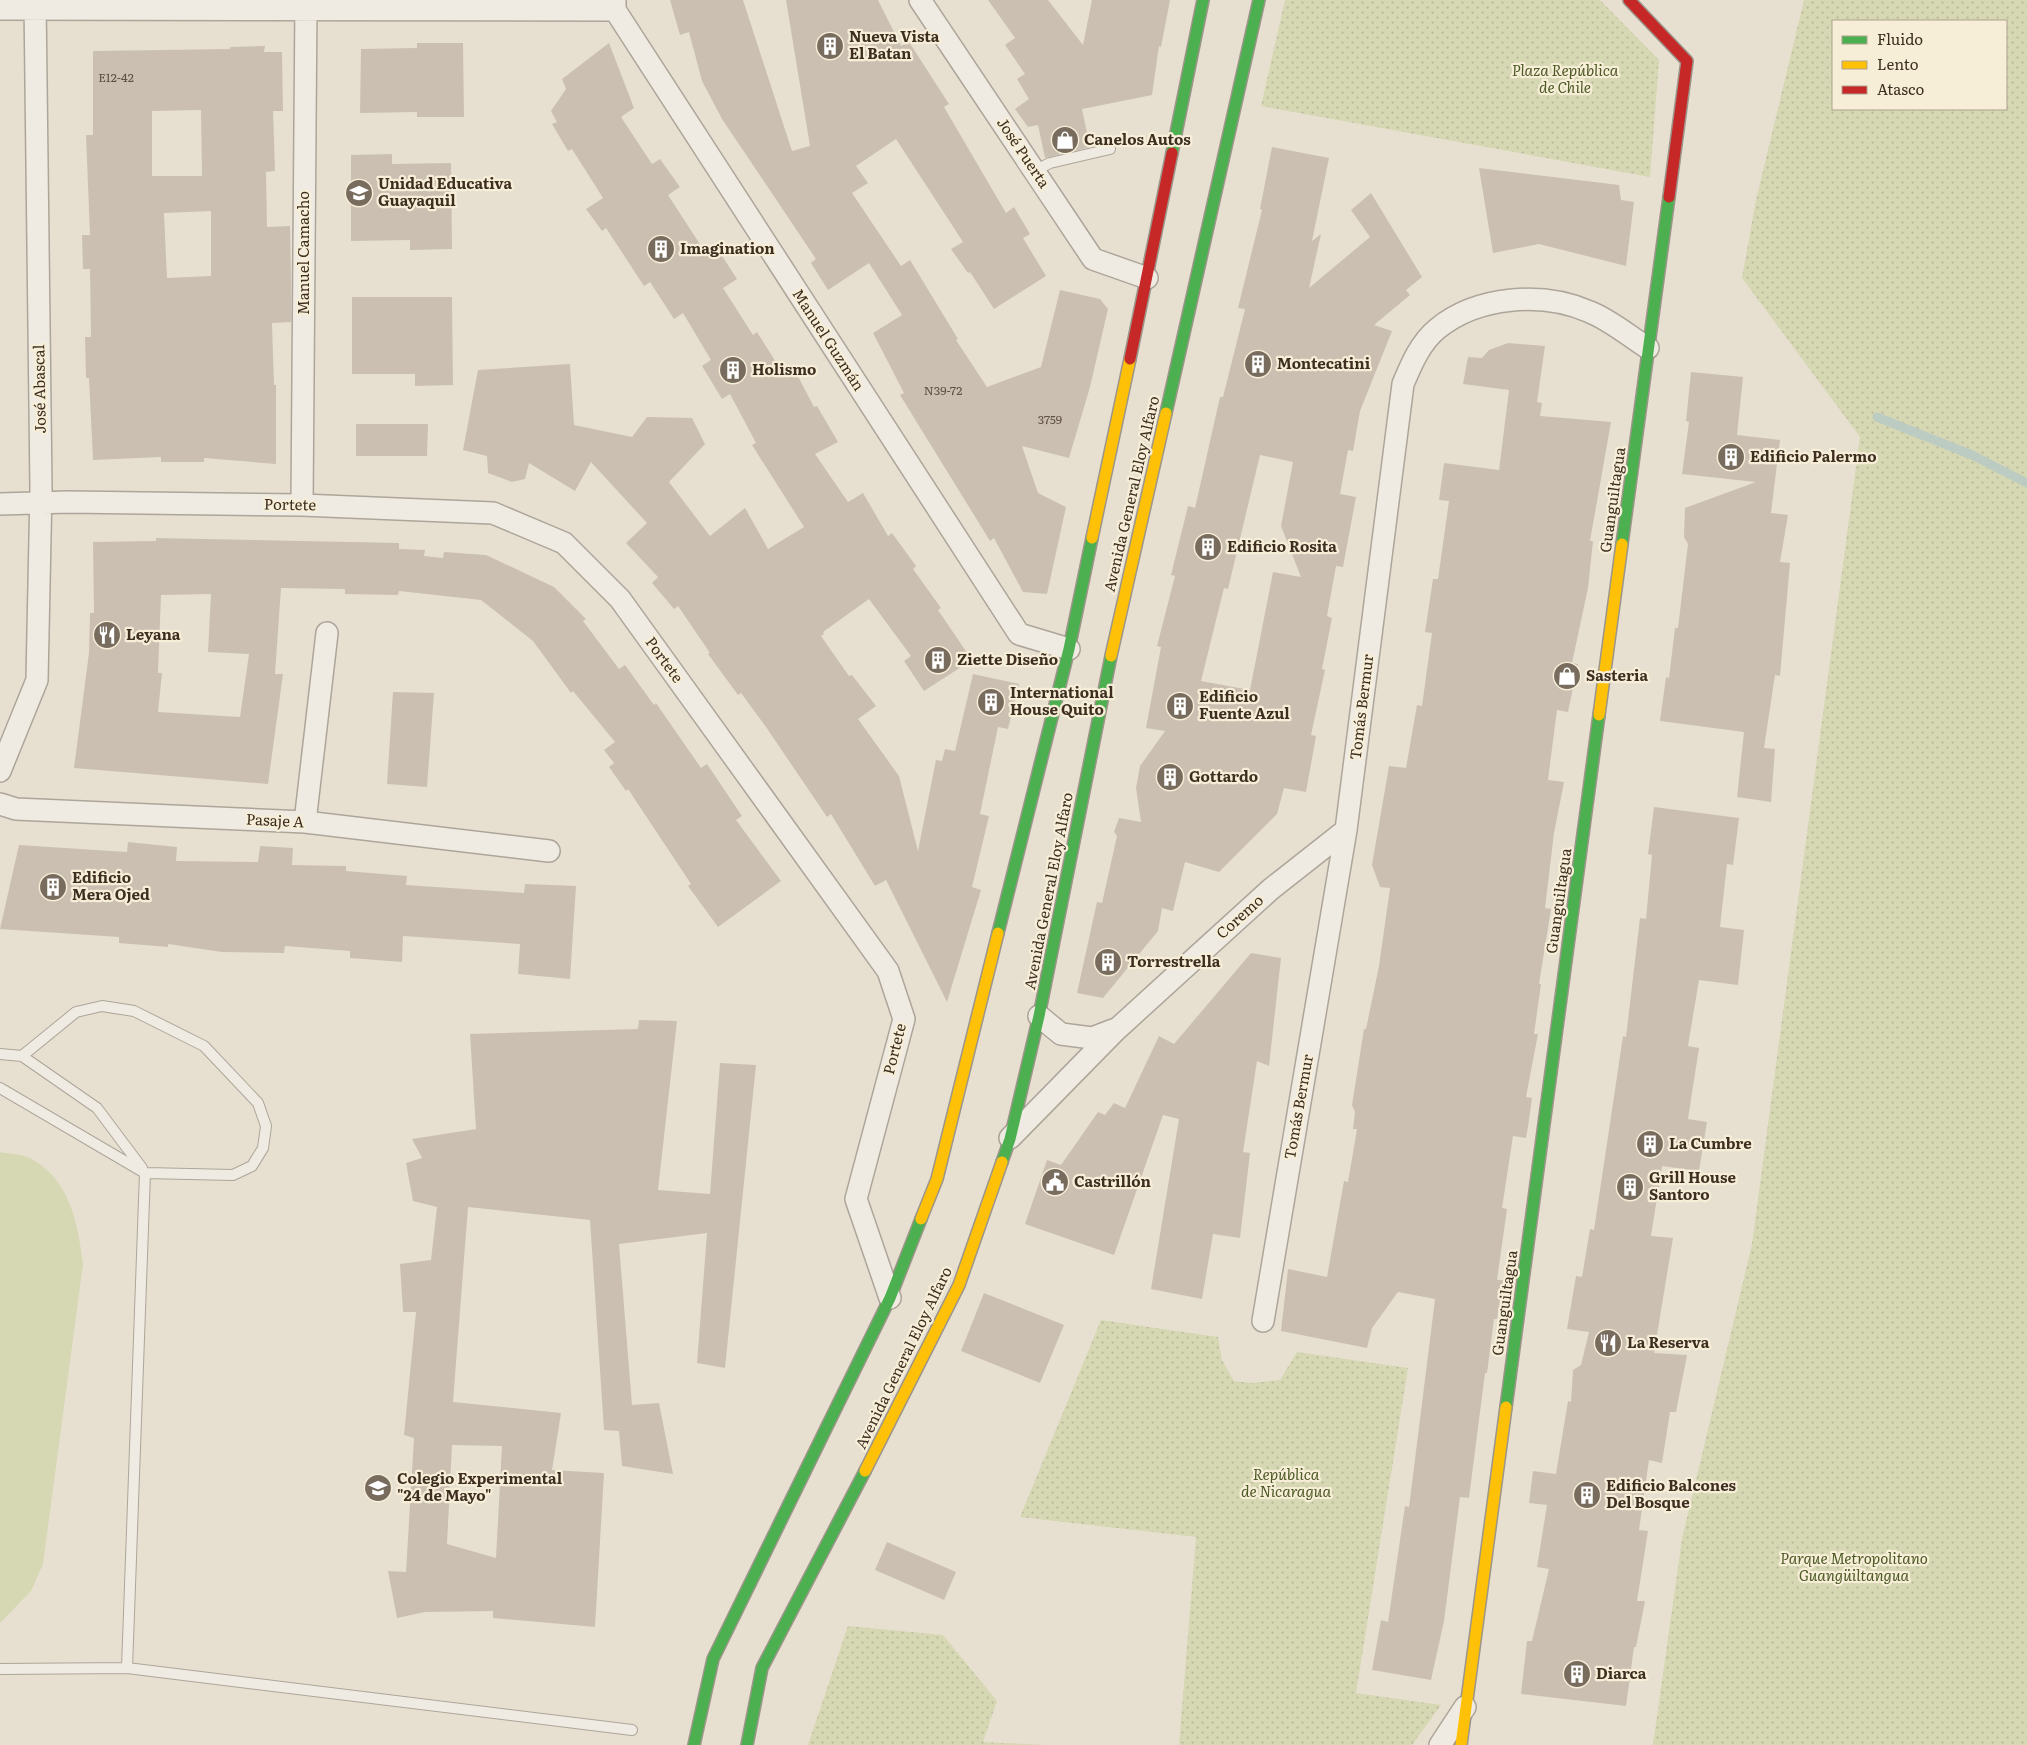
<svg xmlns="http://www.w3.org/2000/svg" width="2027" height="1745" font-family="Literata,serif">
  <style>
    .green { fill: #d6d7b3 }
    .park { fill: url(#park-dots); fill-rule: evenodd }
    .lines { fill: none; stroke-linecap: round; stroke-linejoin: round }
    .stream { stroke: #bcccc2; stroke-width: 9 }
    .building { fill: #cbbfb2; fill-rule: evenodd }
    .lane-casing { stroke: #ada599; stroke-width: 12 }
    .street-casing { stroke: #ada599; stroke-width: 24 }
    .fast-casing { stroke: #9c958a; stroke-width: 14 }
    .slow-casing { stroke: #9c958a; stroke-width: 14 }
    .jam-casing { stroke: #9c958a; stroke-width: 14 }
    .lane { stroke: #efebe3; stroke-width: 10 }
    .street { stroke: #efebe3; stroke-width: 21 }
    .fast { stroke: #4caf50; stroke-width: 11 }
    .slow { stroke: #ffc107; stroke-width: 11 }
    .jam { stroke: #c62828; stroke-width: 11 }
    .labels { text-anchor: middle; stroke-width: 4.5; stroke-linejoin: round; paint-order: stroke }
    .number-label { font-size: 12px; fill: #605244 }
    .poi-label { font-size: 15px; font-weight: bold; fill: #3d2e20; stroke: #f7eed8; text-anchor: start }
    .park-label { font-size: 15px; font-style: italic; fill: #4d5a26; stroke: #f7eed8 }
    .street-label { font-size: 15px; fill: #3d2e20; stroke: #f7eed8 }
  </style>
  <defs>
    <pattern id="park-dots" width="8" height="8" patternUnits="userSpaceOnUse" patternTransform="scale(1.25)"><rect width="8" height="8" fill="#d6d7b3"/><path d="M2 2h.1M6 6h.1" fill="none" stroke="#b9b99a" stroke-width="1.8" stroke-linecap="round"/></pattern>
  </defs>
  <rect width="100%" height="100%" fill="#e7e0d1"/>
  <!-- green -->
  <path class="green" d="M 0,1152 C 9,1154 22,1154 30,1158 C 70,1179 78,1224 83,1264 L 43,1564 L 31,1591 L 0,1623 Z"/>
  <!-- park -->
  <path class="park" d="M 1285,0 L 1600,0 L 1659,60 L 1650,177 L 1261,106 Z
    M 1804,0 L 2027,0 L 2027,1745 L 1653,1745 L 1682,1539 L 1752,1244 L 1860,437 L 1742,278 L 1756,200 ZM 1833,21 L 2006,21 L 2006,109 L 1833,109 Z
    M 1101,1320 L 1218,1337 L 1222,1360 L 1234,1381 L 1252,1383 L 1280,1380 L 1297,1352 L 1408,1368 L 1356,1693 L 1441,1705 L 1412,1745 L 1179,1745 L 1196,1537 L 1020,1517 Z
    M 848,1626 L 943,1635 L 997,1701 L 983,1742 L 1045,1745 L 808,1745 Z"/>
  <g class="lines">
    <!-- stream -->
    <path class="stream" d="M 1877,417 L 1972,455 L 2027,483"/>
  </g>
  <!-- building -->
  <path class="building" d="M 670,0 L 743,0 L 792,151 L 810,146 L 786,0 L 878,0 L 901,46 L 909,42 L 949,104 L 944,107 L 1006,213 L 1014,207 L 1030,234 L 1023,238 L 1046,276 L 994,309 L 970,272 L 968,273 L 951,249 L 963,242 L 896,139 L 856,166 L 868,183 L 852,193 L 901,266 L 910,260 L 958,339 L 956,340 L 987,387 L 1041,367 L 1060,290 L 1100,299 L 1108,309 L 1090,387 L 1069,458 L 1022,446 L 1038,493 L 1066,507 L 1047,594 L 1023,592 L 994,538 L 990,541 L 900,395 L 904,393 L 873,333 L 902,315 L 869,263 L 828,290 L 811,263 L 816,259 L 722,119 L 702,81 L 689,32 L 680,35 Z
    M 988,0 L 1048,0 L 1083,45 L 1092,0 L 1170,0 L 1161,47 L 1159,46 L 1152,95 L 1082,109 L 1090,147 L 1045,158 L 1038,125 L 1028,127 L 1015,109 L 1029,99 L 1017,79 L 1025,74 L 1005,45 L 1015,38 Z
    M 417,43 L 463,43 L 464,117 L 417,117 L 417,112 L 360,113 L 361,49 L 417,48 Z
    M 609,43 L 634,108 L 621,117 L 652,164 L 660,159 L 680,187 L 668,195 L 705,252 L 715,245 L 737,279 L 723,288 L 753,335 L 757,332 L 781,370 L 792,365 L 814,407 L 817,406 L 838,442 L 815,454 L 848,502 L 863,493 L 888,536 L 892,533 L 916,566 L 913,569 L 941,608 L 938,610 L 972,660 L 924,691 L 904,661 L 911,656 L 869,599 L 823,632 L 824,634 L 821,636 L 849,676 L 852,675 L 876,706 L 858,719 L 899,776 L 918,851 L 936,760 L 942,761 L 945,749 L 955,751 L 973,674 L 1019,684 L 1008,729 L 998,727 L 980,814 L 989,816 L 972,887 L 981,890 L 947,1002 L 886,880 L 875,886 L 831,814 L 827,817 L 766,727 L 741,693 L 738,695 L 708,654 L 710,653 L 678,606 L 674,609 L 652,583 L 658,577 L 626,543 L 647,523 L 591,462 L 575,491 L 529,463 L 525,479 L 512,482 L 488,473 L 487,456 L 463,450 L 478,370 L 570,364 L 574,425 L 632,437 L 647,417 L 692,418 L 705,444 L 669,482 L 710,536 L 745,508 L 768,549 L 804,527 L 752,445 L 756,443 L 730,394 L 722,399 L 702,366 L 711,360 L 683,313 L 674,319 L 650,282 L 644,286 L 606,228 L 602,231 L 586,209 L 603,198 L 572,149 L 568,151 L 552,124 L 557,122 L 551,111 L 566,89 L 562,79 Z
    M 265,46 L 264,52 L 282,52 L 283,111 L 273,111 L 275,171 L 266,172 L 267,227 L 290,226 L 291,282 L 291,322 L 272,323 L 274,385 L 276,385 L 276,464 L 204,458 L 204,462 L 161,462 L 161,457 L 93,460 L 89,378 L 86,378 L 85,337 L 91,337 L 90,269 L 83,269 L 82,235 L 90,235 L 86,135 L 93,135 L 93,51 L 230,49 L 230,47 ZM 201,110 L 202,176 L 152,176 L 152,111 ZM 211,211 L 211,276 L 167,278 L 164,213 Z
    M 1272,147 L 1329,158 L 1312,241 L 1321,234 L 1309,288 L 1370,237 L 1351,210 L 1371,193 L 1422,277 L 1406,290 L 1410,295 L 1374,325 L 1392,331 L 1360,411 L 1353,451 L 1348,450 L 1340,494 L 1356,497 L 1343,567 L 1336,566 L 1327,616 L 1332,618 L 1322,669 L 1325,670 L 1311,735 L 1316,736 L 1306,792 L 1284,788 L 1277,814 L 1219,872 L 1185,862 L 1173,911 L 1162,908 L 1158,931 L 1103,998 L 1077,993 L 1097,902 L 1102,903 L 1117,836 L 1114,832 L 1119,818 L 1141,822 L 1136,788 L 1140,766 L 1165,731 L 1146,728 L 1161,647 L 1157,646 L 1175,576 L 1171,575 L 1188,506 L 1195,508 L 1220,397 L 1223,397 L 1245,309 L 1238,308 L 1262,210 L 1260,209 ZM 1260,455 L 1293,462 L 1281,526 L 1301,577 L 1273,572 L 1250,690 L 1201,681 L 1224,588 L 1228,589 Z
    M 392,154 L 392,164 L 451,163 L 452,249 L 410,250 L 410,240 L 351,241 L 351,155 Z
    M 1479,168 L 1619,185 L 1621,200 L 1634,202 L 1626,266 L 1539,244 L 1493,253 Z
    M 352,297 L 452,297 L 453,385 L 415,386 L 415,374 L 352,374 Z
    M 1508,343 L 1545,346 L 1537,402 L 1542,403 L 1540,416 L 1611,422 L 1590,541 L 1593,541 L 1588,588 L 1572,663 L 1578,664 L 1568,712 L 1557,710 L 1548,780 L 1564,782 L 1554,833 L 1545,908 L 1551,909 L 1539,984 L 1541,984 L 1534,1034 L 1538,1034 L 1526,1097 L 1532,1098 L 1528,1127 L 1526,1138 L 1513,1136 L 1502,1208 L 1507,1209 L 1497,1280 L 1503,1280 L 1497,1319 L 1494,1319 L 1487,1373 L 1485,1373 L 1469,1498 L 1460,1497 L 1444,1621 L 1431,1680 L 1372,1670 L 1381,1620 L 1388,1622 L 1405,1506 L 1409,1507 L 1435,1299 L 1398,1292 L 1372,1328 L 1367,1348 L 1281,1331 L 1288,1269 L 1327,1277 L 1344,1181 L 1348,1182 L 1357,1129 L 1353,1129 L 1355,1112 L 1352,1105 L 1364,1029 L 1366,1029 L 1379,966 L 1390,888 L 1380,887 L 1372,865 L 1389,766 L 1406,768 L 1417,705 L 1422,706 L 1432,633 L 1425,632 L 1433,579 L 1438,579 L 1449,501 L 1439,500 L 1444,463 L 1499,470 L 1509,390 L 1463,384 L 1468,357 L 1482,358 L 1489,350 Z
    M 1691,372 L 1743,377 L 1737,435 L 1780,440 L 1771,513 L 1788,515 L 1780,562 L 1790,563 L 1780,676 L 1775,675 L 1764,748 L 1775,749 L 1771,802 L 1737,797 L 1744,732 L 1660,721 L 1666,677 L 1669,678 L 1675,628 L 1678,628 L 1688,544 L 1684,537 L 1685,508 L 1756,482 L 1682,474 L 1689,422 L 1686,421 Z
    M 356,424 L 428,424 L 427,456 L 356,456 Z
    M 156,538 L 399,543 L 399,549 L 425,550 L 424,556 L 443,558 L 444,552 L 486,555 L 554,587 L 586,619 L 583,621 L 619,669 L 625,665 L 654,705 L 656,703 L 701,768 L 707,764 L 742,816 L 736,820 L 781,881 L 718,927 L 688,886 L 691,884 L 628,789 L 626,791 L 609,767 L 614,763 L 604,750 L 615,742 L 573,691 L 571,693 L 533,641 L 481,600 L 399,591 L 398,595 L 345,594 L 345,589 L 281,588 L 275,674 L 283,674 L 268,784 L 74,768 L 89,653 L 90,613 L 94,613 L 93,542 L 156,541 ZM 211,594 L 208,652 L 249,654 L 240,717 L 158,712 L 162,673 L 158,673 L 161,595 Z
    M 393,692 L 434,693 L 427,787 L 387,784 Z
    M 1654,807 L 1739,818 L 1733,865 L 1727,864 L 1720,927 L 1744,930 L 1738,985 L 1699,980 L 1688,1046 L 1699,1048 L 1688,1119 L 1707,1122 L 1699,1171 L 1662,1166 L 1651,1236 L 1673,1238 L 1654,1353 L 1687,1355 L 1676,1412 L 1670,1412 L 1662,1463 L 1649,1460 L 1639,1530 L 1648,1531 L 1637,1601 L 1645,1601 L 1636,1647 L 1634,1647 L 1626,1706 L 1521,1694 L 1527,1641 L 1532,1641 L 1549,1569 L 1537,1567 L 1547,1505 L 1529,1503 L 1533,1471 L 1556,1474 L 1568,1401 L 1571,1402 L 1573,1370 L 1581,1365 L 1589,1332 L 1567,1329 L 1576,1276 L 1582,1277 L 1590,1229 L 1594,1230 L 1623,1036 L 1626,1037 L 1640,918 L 1646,919 L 1652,855 L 1648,854 Z
    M 128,842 L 177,847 L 176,861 L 258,862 L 260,846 L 293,848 L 292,865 L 346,866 L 346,871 L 407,876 L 406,885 L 524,893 L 525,884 L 576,886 L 570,979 L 518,974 L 520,944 L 403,936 L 402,962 L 350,958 L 350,951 L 285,946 L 284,953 L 222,952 L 168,944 L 168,947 L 119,943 L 119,937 L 0,929 L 19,845 L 127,852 Z
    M 1251,953 L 1281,958 L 1269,1066 L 1257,1061 L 1243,1152 L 1250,1153 L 1240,1238 L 1213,1234 L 1202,1299 L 1151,1289 L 1179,1119 L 1163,1115 L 1114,1255 L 1025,1224 L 1047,1160 L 1061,1165 L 1098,1112 L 1105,1115 L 1114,1103 L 1125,1108 L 1159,1036 L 1174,1044 Z
    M 639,1020 L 677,1021 L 658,1190 L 710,1194 L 720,1063 L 756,1065 L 725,1368 L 697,1363 L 707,1233 L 619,1244 L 632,1405 L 659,1403 L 673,1474 L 622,1466 L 619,1431 L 604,1430 L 590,1220 L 468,1207 L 453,1402 L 561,1413 L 552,1470 L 604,1473 L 595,1627 L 493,1618 L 493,1611 L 425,1612 L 397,1618 L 388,1571 L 406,1572 L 414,1438 L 404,1435 L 416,1312 L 403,1312 L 400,1264 L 431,1260 L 437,1207 L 413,1201 L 406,1163 L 422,1158 L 412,1139 L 476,1129 L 470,1034 L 638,1029 ZM 452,1445 L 502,1446 L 496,1558 L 447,1544 Z
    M 984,1293 L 1064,1325 L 1040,1383 L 961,1351 Z
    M 887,1542 L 956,1572 L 944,1600 L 875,1570 Z"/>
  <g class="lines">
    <!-- lane casing -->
    <g class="lane-casing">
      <path id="lane" d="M 1034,171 L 1050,163 L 1110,149
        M 0,1054 L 22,1056 L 97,1108 L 142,1168
        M 0,1088 L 145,1173 L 233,1175 L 252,1166 L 263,1148 L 266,1126 L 258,1103 L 204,1046 L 134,1011 L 102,1006 L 76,1012 L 22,1056
        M 127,1668 L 145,1173
        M 0,1669 L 127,1668 L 632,1730"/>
    </g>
    <!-- street casing -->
    <g class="street-casing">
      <path id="street" d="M 615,0 L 615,10 L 1019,634 L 1069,649
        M 920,0 L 1093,259 L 1147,278
        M 0,9 L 615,10
        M 0,504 L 68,502 L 302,505 L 493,513 L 564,543 L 620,599 L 888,971 L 904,1019 L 856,1199 L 890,1298
        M 302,505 L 306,0
        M 0,771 L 37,680 L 41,489 L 35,0
        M 0,804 L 16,809 L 305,822 L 549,851
        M 305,822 L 327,633
        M 1039,1016 L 1061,1034 L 1092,1038 L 1113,1030
        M 1010,1138 L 1116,1030 L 1271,889 L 1346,830
        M 1263,1321 L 1346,830 L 1403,384 C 1411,365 1420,343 1437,329 C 1477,296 1542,291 1590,312 C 1610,320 1629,336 1648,348
        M 1440,1745 L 1465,1707"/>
    </g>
    <!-- fast casing -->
    <g class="fast-casing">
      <path id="fast" d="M 1172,153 L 1203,0
        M 1166,413 L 1259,0
        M 1622,544 L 1669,197
        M 998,933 L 1069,649 L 1092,538
        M 1002,1162 L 1010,1139 L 1039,1016 L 1111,656
        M 1506,1407 L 1599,715
        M 694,1745 L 713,1659 L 890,1298 L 921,1219
        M 747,1745 L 762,1668 L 865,1471"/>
    </g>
    <!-- slow casing -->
    <g class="slow-casing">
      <path id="slow" d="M 1092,538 L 1130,359
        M 1111,656 L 1166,413
        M 1599,715 L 1622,544
        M 921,1219 L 937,1179 L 998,933
        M 865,1471 L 959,1285 L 1002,1162
        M 1461,1745 L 1506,1407"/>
    </g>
    <!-- jam casing -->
    <g class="jam-casing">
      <path id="jam" d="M 1629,0 L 1687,61 L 1669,197
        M 1130,359 L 1172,153"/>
    </g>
    <!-- lane -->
    <use href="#lane" class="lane"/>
    <!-- street -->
    <use href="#street" class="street"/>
    <!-- fast -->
    <use href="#fast" class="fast"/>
    <!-- slow -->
    <use href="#slow" class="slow"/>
    <!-- jam -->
    <use href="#jam" class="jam"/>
  </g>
  <!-- icons -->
  <defs>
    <g id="building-disc" transform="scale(1.4375)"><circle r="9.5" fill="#786c5e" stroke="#f7eed8"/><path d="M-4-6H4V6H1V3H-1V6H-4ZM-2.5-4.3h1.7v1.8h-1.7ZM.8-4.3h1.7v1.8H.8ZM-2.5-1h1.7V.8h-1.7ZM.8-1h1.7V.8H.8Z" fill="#fff"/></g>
    <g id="shop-disc" transform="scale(1.4375)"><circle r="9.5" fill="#786c5e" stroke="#f7eed8"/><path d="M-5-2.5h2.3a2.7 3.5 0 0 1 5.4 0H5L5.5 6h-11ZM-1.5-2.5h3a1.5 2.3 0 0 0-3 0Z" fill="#fff"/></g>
    <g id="school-disc" transform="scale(1.4375)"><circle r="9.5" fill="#786c5e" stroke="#f7eed8"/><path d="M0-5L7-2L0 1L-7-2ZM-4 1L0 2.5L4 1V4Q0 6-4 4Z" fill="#fff"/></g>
    <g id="restaurant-disc" transform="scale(1.4375)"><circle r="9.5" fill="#786c5e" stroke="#f7eed8"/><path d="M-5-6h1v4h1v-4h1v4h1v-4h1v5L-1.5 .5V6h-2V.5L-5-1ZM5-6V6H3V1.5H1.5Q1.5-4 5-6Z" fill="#fff"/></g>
    <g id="civic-disc" transform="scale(1.4375)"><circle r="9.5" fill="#786c5e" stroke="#f7eed8"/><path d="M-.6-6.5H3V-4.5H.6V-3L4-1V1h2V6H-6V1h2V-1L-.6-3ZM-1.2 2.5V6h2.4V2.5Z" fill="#fff"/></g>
    <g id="university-disc" transform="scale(1.4375)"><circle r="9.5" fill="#786c5e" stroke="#f7eed8"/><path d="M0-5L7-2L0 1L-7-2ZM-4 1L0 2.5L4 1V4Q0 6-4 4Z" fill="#fff"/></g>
  </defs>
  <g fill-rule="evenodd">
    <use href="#building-disc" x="830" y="46"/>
    <use href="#shop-disc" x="1065" y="140"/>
    <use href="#school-disc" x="359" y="193"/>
    <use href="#building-disc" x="661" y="249"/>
    <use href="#building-disc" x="1258" y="364"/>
    <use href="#building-disc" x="733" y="370"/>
    <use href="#building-disc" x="1731" y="457"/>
    <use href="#building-disc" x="1208" y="547"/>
    <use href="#restaurant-disc" x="107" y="635"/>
    <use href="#building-disc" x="938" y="660"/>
    <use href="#shop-disc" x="1567" y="676"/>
    <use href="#building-disc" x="991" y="702"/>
    <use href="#building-disc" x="1180" y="706"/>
    <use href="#building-disc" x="1170" y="777"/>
    <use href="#building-disc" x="53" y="887"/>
    <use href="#building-disc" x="1108" y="962"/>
    <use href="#building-disc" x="1650" y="1144"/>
    <use href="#civic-disc" x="1055" y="1182"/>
    <use href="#building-disc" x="1630" y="1187"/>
    <use href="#restaurant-disc" x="1608" y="1343"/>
    <use href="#university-disc" x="378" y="1488"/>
    <use href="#building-disc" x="1587" y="1495"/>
    <use href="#building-disc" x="1577" y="1674"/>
  </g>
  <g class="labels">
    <!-- number labels -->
    <g class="number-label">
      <text x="116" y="82">E12-42</text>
      <text x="943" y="395">N39-72</text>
      <text x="1050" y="424">3759</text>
    </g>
    <!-- poi labels -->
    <g class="poi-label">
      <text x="849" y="42">Nueva Vista<tspan x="849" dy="17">El Batan</tspan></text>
      <text x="1084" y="145">Canelos Autos</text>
      <text x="378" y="189">Unidad Educativa<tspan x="378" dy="17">Guayaquil</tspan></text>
      <text x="680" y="254">Imagination</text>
      <text x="1277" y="369">Montecatini</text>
      <text x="752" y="375">Holismo</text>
      <text x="1750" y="462">Edificio Palermo</text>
      <text x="1227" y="552">Edificio Rosita</text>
      <text x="126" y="640">Leyana</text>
      <text x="957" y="665">Ziette Diseño</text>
      <text x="1586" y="681">Sasteria</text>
      <text x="1010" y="698">International<tspan x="1010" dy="17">House Quito</tspan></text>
      <text x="1199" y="702">Edificio<tspan x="1199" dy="17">Fuente Azul</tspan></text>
      <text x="1189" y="782">Gottardo</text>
      <text x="72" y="883">Edificio<tspan x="72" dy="17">Mera Ojed</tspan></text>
      <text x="1127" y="967">Torrestrella</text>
      <text x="1669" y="1149">La Cumbre</text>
      <text x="1649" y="1183">Grill House<tspan x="1649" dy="17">Santoro</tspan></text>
      <text x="1074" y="1187">Castrillón</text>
      <text x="1627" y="1348">La Reserva</text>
      <text x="397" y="1484">Colegio Experimental<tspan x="397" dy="17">"24 de Mayo"</tspan></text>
      <text x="1606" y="1491">Edificio Balcones<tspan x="1606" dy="17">Del Bosque</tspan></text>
      <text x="1596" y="1679">Diarca</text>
    </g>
    <!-- park labels -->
    <g class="park-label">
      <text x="1565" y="76">Plaza República<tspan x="1565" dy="17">de Chile</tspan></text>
      <text x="1286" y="1480">República<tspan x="1286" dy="17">de Nicaragua</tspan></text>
      <text x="1854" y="1564">Parque Metropolitano<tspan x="1854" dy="17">Guangüiltangua</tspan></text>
    </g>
    <!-- street labels -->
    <g class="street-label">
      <text transform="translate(1023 153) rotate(56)" y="5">José Puerta</text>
      <text transform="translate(304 253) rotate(-90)" y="5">Manuel Camacho</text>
      <text transform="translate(828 340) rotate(57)" y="5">Manuel Guzmán</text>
      <text transform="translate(40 389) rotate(-91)" y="5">José Abascal</text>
      <text transform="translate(1132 494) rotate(-77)" y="5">Avenida General Eloy Alfaro</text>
      <text transform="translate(1613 500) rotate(-82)" y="5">Guanguiltagua</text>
      <text transform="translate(290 505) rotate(1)" y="5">Portete</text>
      <text transform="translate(664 660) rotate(54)" y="5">Portete</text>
      <text transform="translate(1362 707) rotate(-83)" y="5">Tomás Bermur</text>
      <text transform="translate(275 821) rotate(3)" y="5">Pasaje A</text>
      <text transform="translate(1049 891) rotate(-79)" y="5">Avenida General Eloy Alfaro</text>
      <text transform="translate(1559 901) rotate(-82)" y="5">Guanguiltagua</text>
      <text transform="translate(1240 917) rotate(-42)" y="5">Coremo</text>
      <text transform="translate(895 1049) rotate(-76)" y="5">Portete</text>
      <text transform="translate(1299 1107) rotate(-80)" y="5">Tomás Bermur</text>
      <text transform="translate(1505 1303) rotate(-82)" y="5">Guanguiltagua</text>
      <text transform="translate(904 1358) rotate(-64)" y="5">Avenida General Eloy Alfaro</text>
    </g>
  </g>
  <!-- legend -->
  <rect x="1832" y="20" width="175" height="90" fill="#f7eed8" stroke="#ada18e"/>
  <rect x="1842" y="36" width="25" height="8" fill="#4caf50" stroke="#ada18e"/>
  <text x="1877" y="45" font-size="15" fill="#3d2e20">Fluido</text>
  <rect x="1842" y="61" width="25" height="8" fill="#ffc107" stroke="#ada18e"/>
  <text x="1877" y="70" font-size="15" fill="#3d2e20">Lento</text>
  <rect x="1842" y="86" width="25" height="8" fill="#c62828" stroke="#ada18e"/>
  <text x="1877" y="95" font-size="15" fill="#3d2e20">Atasco</text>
</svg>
